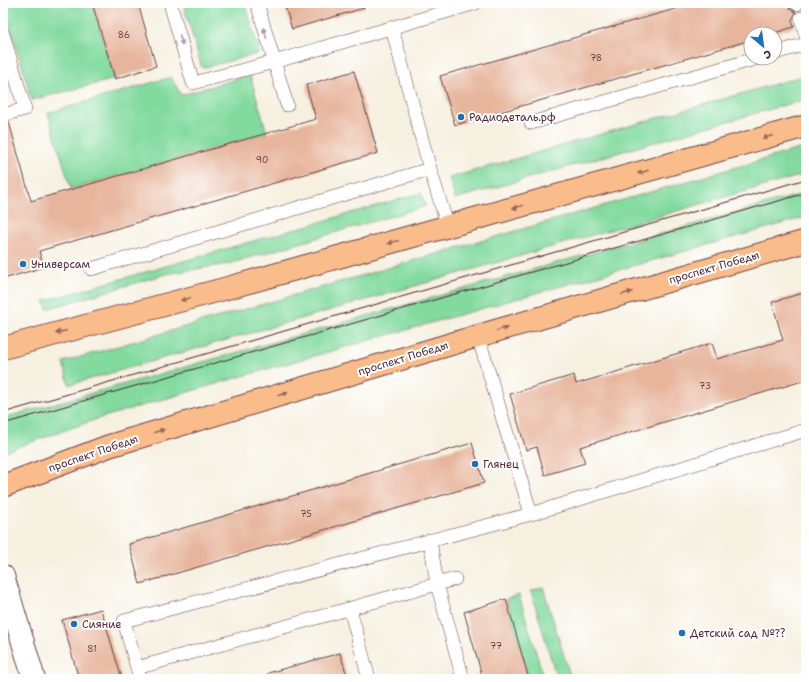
<svg xmlns="http://www.w3.org/2000/svg" width="809" height="682" font-family="'Shantell Sans',sans-serif">
  <style>
    .green { fill: #82da9f; stroke: #667c65 }
    .building { fill: #e7b59c }
    .lines { fill: none; stroke-linecap: round; stroke-linejoin: round }
    .lane-casing { stroke: #643e46; stroke-width: 14 }
    .street-casing { stroke: #643e46; stroke-width: 24 }
    .primary-casing { stroke: #643e46; stroke-width: 24 }
    .lane { stroke: #fff; stroke-width: 13 }
    .street { stroke: #fff; stroke-width: 22 }
    .primary { stroke: #f9bc8a; stroke-width: 22 }
    .tram { stroke: #4a1f2b; stroke-width: 1 }
    .oneway { fill: #ae9aa0 }
    .oneway2 { fill: #996656 }
    .poi-dot { fill: #1f6fb2; stroke: #fff; stroke-width: 1.5 }
    .labels { text-anchor: middle; stroke-width: 4; stroke-linejoin: round; paint-order: stroke }
    .number-label { font-size: 9px; fill: #714447 }
    .poi-label { font-size: 11px; fill: #4a1f2b; stroke: #fff; text-anchor: start }
    .street-label { font-size: 11px; fill: #4a1f2b; stroke: #fff }
  </style>
  <rect width="100%" height="100%" fill="#fff"/>
  <filter id="ink" filterUnits="userSpaceOnUse"><feTurbulence type="fractalNoise" baseFrequency=".025" numOctaves="2"/><feDisplacementMap in="SourceGraphic" scale="8" xChannelSelector="R" yChannelSelector="G"/><feConvolveMatrix kernelMatrix="1 2 1 2 8 2 1 2 1" color-interpolation-filters="sRGB"/></filter>
  <filter id="wash" filterUnits="userSpaceOnUse"><feTurbulence type="fractalNoise" baseFrequency=".012" numOctaves="4" result="noise"/><feDisplacementMap in="SourceGraphic" scale="16" xChannelSelector="R" yChannelSelector="G"/><feGaussianBlur stdDeviation="0.9" result="paint"/><feColorMatrix in="noise" values="0 0 0 0 0 0 0 0 0 0 0 0 0 0 0 0 0 1.4 0 .05"/><feComposite in="paint" operator="in"/></filter>
  <g filter="url(#wash)">
    <rect width="100%" height="100%" fill="#f6f0e0"/>
    <!-- green -->
    <path class="green" d="M 3,3 L 92,3 L 115,79 L 32,100 Z
      M 183,3 L 245,3 L 260,53 L 202,68 Z
      M 250,75 L 267,133 L 71,189 L 48,113 L 171,77 L 181,95 Z
      M 806,75 L 806,99 L 455,199 L 449,178 Z
      M 806,147 L 806,174 L 69,385 L 63,362 Z
      M 421,193 L 426,206 L 228,264 L 166,274 L 47,309 L 44,301 Z
      M 806,193 L 806,217 L 236,378 L 100,418 L 3,452 L 3,418 Z
      M 543,587 L 571,679 L 557,679 L 531,591 Z
      M 519,595 L 544,679 L 529,679 L 506,599 Z"/>
    <g id="blocks">
      <!-- building -->
      <path class="building" d="M 92,3 L 138,3 L 156,66 L 115,79 Z
        M 284,3 L 363,3 L 364,8 L 292,29 Z
        M 696,3 L 788,3 L 790,9 L 796,12 L 792,20 L 794,27 L 771,34 L 751,34 L 751,40 L 455,125 L 440,76 Z
        M 354,71 L 378,153 L 39,251 L 44,267 L 3,279 L 3,123 L 9,122 L 31,201 L 316,119 L 306,85 Z
        M 806,292 L 806,380 L 580,447 L 585,463 L 545,475 L 537,447 L 526,450 L 510,394 L 574,375 L 576,384 L 712,343 L 717,359 L 783,340 L 772,302 Z
        M 472,443 L 484,483 L 140,584 L 129,544 Z
        M 506,599 L 529,679 L 483,679 L 464,612 Z
        M 101,609 L 122,679 L 79,679 L 62,620 Z
        M 340,653 L 348,679 L 269,679 L 268,673 Z"/>
    </g>
  </g>
  <g filter="url(#ink)">
    <use href="#blocks" fill-opacity="0" stroke="#643e46" stroke-width="1"/>
    <g class="lines">
      <!-- lane casing -->
      <g class="lane-casing">
        <path id="lane" d="M 170,3 L 193,83 L 274,62 L 476,3
          M 257,3 L 287,105
          M 796,3 L 797,4
          M 801,18 L 806,36
          M 392,28 L 430,169 L 448,227
          M 3,34 L 25,109 L 3,115
          M 775,53 L 806,44
          M 531,123 L 758,58
          M 91,269 L 430,169
          M 478,336 L 531,514 L 806,430
          M 430,540 L 437,584 L 463,679
          M 350,609 L 369,679
          M 137,668 L 455,579
          M 140,679 L 124,621 L 531,514"/>
      </g>
      <!-- street casing -->
      <g class="street-casing">
        <path id="street" d="M 3,576 L 34,679"/>
      </g>
      <!-- primary casing -->
      <g class="primary-casing">
        <path id="primary" d="M 3,348 L 224,289 L 806,126
          M 3,486 L 109,446 L 478,336 L 806,241"/>
      </g>
      <!-- lane -->
      <use href="#lane" class="lane"/>
      <!-- street -->
      <use href="#street" class="street"/>
      <!-- primary -->
      <use href="#primary" class="primary"/>
      <!-- tram -->
      <path class="tram" d="M 3,413 L 806,179
        M 3,424 L 806,193"/>
    </g>
    <!-- one-way arrows -->
    <defs><path id="oneway-solid" d="M-6-.8H1V-3.2L6.5 0L1 3.2V.8H-6Z"/></defs>
    <g class="oneway">
      <use href="#oneway-solid" transform="translate(265 33) rotate(-106)"/>
      <use href="#oneway-solid" transform="translate(181 40) rotate(74)"/>
    </g>
    <g class="oneway2">
      <use href="#oneway-solid" transform="translate(768 137) rotate(164)"/>
      <use href="#oneway-solid" transform="translate(643 172) rotate(164)"/>
      <use href="#oneway-solid" transform="translate(518 207) rotate(164)"/>
      <use href="#oneway-solid" transform="translate(393 242) rotate(165)"/>
      <use href="#oneway-solid" transform="translate(627 293) rotate(-16)"/>
      <use href="#oneway-solid" transform="translate(186 299) rotate(165)"/>
      <use href="#oneway-solid" transform="translate(502 329) rotate(-16)"/>
      <use href="#oneway-solid" transform="translate(61 332) rotate(165)"/>
      <use href="#oneway-solid" transform="translate(283 394) rotate(-17)"/>
      <use href="#oneway-solid" transform="translate(159 431) rotate(-17)"/>
    </g>
  </g>
  <!-- markers -->
  <g class="poi-dot">
    <circle cx="461" cy="117" r="4"/>
    <circle cx="23" cy="264" r="4"/>
    <circle cx="475" cy="464" r="4"/>
    <circle cx="74" cy="624" r="4"/>
    <circle cx="682" cy="633" r="4"/>
  </g>
  <g class="labels">
    <!-- number labels -->
    <g class="number-label">
      <text x="124" y="38">86</text>
      <text x="596" y="61">78</text>
      <text x="262" y="163">90</text>
      <text x="705" y="389">73</text>
      <text x="306" y="517">75</text>
      <text x="496" y="649">77</text>
      <text x="92" y="652">81</text>
    </g>
    <!-- poi labels -->
    <g class="poi-label">
      <text x="469" y="121">Радиодеталь.рф</text>
      <text x="31" y="268">Универсам</text>
      <text x="483" y="468">Глянец</text>
      <text x="82" y="628">Сияние</text>
      <text x="690" y="637">Детский сад №??</text>
    </g>
    <!-- street labels -->
    <g class="street-label">
      <text transform="translate(714 267) rotate(-16)" y="4">проспект Победы</text>
      <text transform="translate(403 358) rotate(-17)" y="4">проспект Победы</text>
      <text transform="translate(93 453) rotate(-19)" y="4">проспект Победы</text>
    </g>
  </g>
  <!-- margin -->
  <rect width="809" height="682" fill="none" stroke="#fff" stroke-width="16"/>
  <!-- north arrow -->
  <g transform="translate(763 46) rotate(151)"><circle r="19" fill="#ffffff" stroke="#b7a5aa"/>
  <path d="M0-3L7 15L0 10L-7 15Z" fill="#1f6fb2"/>
  <text y="-6" font-size="11" font-weight="bold" text-anchor="middle" fill="#4a1f2b">С</text>
  </g>
</svg>
